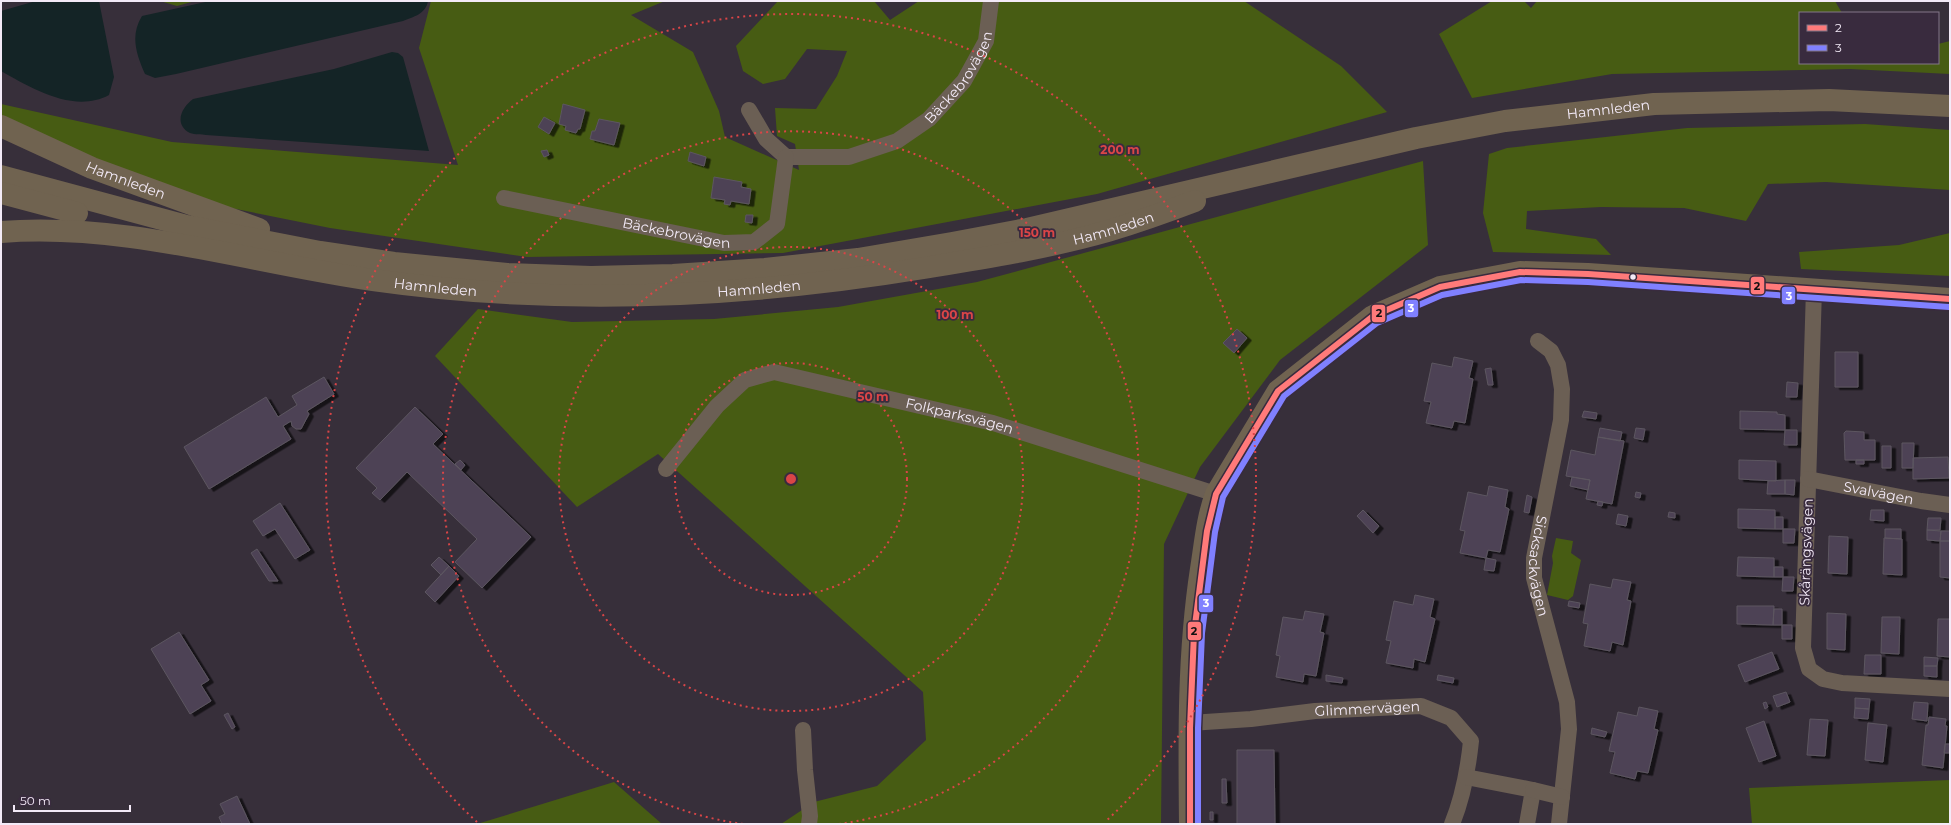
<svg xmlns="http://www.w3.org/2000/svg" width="1951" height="825" font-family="Montserrat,sans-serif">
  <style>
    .green { fill: #475c13 }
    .water { fill: #142426 }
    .building { fill: #4e4255; stroke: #5c5660; filter: url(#shadow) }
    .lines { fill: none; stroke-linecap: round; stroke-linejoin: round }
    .street { stroke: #6b5f54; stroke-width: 16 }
    .secondary { stroke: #706350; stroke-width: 22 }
    .bus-1-casing { stroke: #392b3e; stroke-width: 9 }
    .bus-2-casing { stroke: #392b3e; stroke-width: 9 }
    .bus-1 { stroke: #ff7a7a; stroke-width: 6 }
    .bus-2 { stroke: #8080ff; stroke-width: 6 }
    .ring { fill: none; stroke: #da4547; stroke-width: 2; stroke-dasharray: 2 4 }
    .bus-dot { fill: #f3eaf7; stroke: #392b3e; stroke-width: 1.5 }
    .labels { text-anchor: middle; stroke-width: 3.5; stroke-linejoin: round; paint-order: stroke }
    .street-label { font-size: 14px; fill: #f3eaf7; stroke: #392b3e }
    .centre { fill: #da4547; stroke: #392b3e; stroke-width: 2 }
    .ring-label { font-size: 12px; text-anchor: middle; font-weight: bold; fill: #da4547; stroke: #392b3e; stroke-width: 3.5; stroke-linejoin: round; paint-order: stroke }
    .line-badge { stroke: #392b3e; stroke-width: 1.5 }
    .badge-label { font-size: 11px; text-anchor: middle; font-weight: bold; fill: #fff }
    .pale-badge-label { font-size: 11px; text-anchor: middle; font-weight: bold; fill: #111 }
  </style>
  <defs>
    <filter id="shadow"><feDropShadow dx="4.5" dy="2.5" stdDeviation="0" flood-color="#0009"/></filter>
  </defs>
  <rect width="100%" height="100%" fill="#372f3a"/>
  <!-- green -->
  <path class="green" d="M 160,1 L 195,1 L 177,6 Z
    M 431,1 L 665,1 L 631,15 L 693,52 L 719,111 L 725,137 L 799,170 L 795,144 L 777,136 L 775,108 L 816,109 L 837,76 L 847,51 L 807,49 L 785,79 L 763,84 L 743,71 L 736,46 L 778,1 L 874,1 L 890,20 L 919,1 L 1244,1 L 1341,66 L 1387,112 L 1097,194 L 783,253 L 527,257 L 330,228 L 226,207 L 40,139 L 1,119 L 1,104 L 172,142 L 458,165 L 419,48 Z
    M 1492,1 L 1524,1 L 1531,8 L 1537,1 L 1835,1 L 1842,13 L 1800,13 L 1800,63 L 1938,63 L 1938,44 L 1950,41 L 1950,74 L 1850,69 L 1612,74 L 1472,98 L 1439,34 Z
    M 1865,124 L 1950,130 L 1950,190 L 1826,182 L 1768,184 L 1746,221 L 1684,208 L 1601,207 L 1527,211 L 1526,229 L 1596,239 L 1611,255 L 1493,252 L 1483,213 L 1489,154 L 1507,148 L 1687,128 Z
    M 1423,161 L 1428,245 L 1280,360 L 1200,467 L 1164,544 L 1161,824 L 781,824 L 814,802 L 877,786 L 926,740 L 923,692 L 658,454 L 577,507 L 435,356 L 478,309 L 572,322 L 714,319 L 838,307 L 977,282 Z
    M 1950,233 L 1950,276 L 1801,269 L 1799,252 L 1899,245 Z
    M 1556,538 L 1573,541 L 1571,553 L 1581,560 L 1573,596 L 1568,600 L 1547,595 L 1553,563 L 1552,556 Z
    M 1950,780 L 1950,824 L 1752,824 L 1749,788 Z
    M 614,782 L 662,824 L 477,824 Z"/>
  <!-- water -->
  <path class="water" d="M 36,1 L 99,1 L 114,77 L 109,95 C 74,114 31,88 1,71 L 1,11 Z
    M 210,1 L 428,1 C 426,14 413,17 403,21 L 176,74 L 155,78 L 145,74 C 136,54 130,35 142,16 Z
    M 392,52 L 398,53 L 403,57 L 429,151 L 206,135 C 202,134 195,135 190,133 C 173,124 182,107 193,99 L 334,69 Z"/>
  <!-- building -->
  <path class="building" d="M 563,104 L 585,110 L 580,129 L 578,129 L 576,133 L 565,130 L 566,126 L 559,124 Z
    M 544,117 L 555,123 L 549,134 L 538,127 Z
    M 599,119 L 620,123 L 614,145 L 590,139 L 592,131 L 595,131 Z
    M 547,150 L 549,155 L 544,157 L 541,151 Z
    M 690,152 L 706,157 L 704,166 L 688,161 Z
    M 714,177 L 742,182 L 741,187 L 751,189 L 749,204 L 731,201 L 730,205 L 724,204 L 725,200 L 711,198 Z
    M 746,215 L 753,215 L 752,223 L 745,222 Z
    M 1237,329 L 1247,338 L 1234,353 L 1223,343 Z
    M 1835,352 L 1858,352 L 1858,387 L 1835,387 Z
    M 1454,357 L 1473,361 L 1469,378 L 1473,379 L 1465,423 L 1454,421 L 1452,428 L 1426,423 L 1431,402 L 1424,401 L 1432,363 L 1452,367 Z
    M 1491,368 L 1493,385 L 1488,385 L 1485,369 Z
    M 324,377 L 334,394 L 307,411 L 309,414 L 301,429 L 296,429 L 292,426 L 291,421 L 283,426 L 291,439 L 209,489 L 184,447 L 266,397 L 278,417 L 297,405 L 292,396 Z
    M 1787,382 L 1798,383 L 1797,397 L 1786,397 Z
    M 415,407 L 443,434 L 433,444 L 531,537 L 482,588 L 455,562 L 477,539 L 407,472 L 380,500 L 372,493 L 377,488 L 356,468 Z
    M 1584,411 L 1597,413 L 1596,419 L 1582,417 Z
    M 1740,411 L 1777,412 L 1777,414 L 1785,415 L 1785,430 L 1740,429 Z
    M 1600,428 L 1622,432 L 1620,441 L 1598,437 Z
    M 1636,428 L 1645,429 L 1643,440 L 1634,438 Z
    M 1785,430 L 1797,430 L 1797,445 L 1784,445 Z
    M 1846,431 L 1864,432 L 1864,440 L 1875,440 L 1875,460 L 1845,460 L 1844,433 Z
    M 1598,437 L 1624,441 L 1612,504 L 1586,499 L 1590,480 L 1566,476 L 1571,450 L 1595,455 Z
    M 1902,443 L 1914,443 L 1913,468 L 1902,468 Z
    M 1882,446 L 1891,446 L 1891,468 L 1882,468 Z
    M 1948,457 L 1949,478 L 1913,479 L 1913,458 Z
    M 460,460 L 465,465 L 461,470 L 455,464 Z
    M 1739,460 L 1776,461 L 1776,481 L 1739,479 Z
    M 1856,460 L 1864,460 L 1864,464 L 1856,464 Z
    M 1572,477 L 1590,480 L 1588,490 L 1570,486 Z
    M 1785,480 L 1795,480 L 1794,495 L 1785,494 Z
    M 1785,480 L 1785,494 L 1767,494 L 1768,481 Z
    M 1489,486 L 1508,490 L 1505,507 L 1509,509 L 1500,552 L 1488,550 L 1486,558 L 1460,553 L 1465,531 L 1460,530 L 1468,492 L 1487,496 Z
    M 1636,492 L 1641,493 L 1640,498 L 1635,497 Z
    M 1527,495 L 1532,497 L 1529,513 L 1524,512 Z
    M 1598,501 L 1603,502 L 1602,506 L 1597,505 Z
    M 280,503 L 310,550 L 295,559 L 275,529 L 263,536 L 253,521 Z
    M 1738,509 L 1775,510 L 1775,529 L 1738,528 Z
    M 1363,510 L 1379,526 L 1373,533 L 1357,516 Z
    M 1871,510 L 1884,510 L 1884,521 L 1870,520 Z
    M 1669,512 L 1675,513 L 1675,518 L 1668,517 Z
    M 1618,514 L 1628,516 L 1626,526 L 1616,524 Z
    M 1775,517 L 1783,517 L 1783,529 L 1775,529 Z
    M 1928,518 L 1941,518 L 1940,530 L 1927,530 Z
    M 1783,529 L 1795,529 L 1794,543 L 1783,543 Z
    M 1885,529 L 1901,529 L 1901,539 L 1885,538 Z
    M 1927,530 L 1941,531 L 1940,541 L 1927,540 Z
    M 1941,531 L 1950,531 L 1950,541 L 1940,541 Z
    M 1829,536 L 1848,537 L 1847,574 L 1828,573 Z
    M 1884,538 L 1902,539 L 1902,575 L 1883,574 Z
    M 1940,541 L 1950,541 L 1950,578 L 1940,577 Z
    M 257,549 L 278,581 L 269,581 L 251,553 Z
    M 439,557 L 449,566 L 441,575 L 431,565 Z
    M 1738,557 L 1774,558 L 1774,577 L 1737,576 Z
    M 1486,558 L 1496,560 L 1494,571 L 1484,570 Z
    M 449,566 L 459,576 L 435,602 L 425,592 Z
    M 1774,567 L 1783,567 L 1783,577 L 1774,577 Z
    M 1783,577 L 1794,577 L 1793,591 L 1782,591 Z
    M 1613,579 L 1631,582 L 1627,600 L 1631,601 L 1623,645 L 1612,642 L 1610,651 L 1584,646 L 1588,624 L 1583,623 L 1590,584 L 1611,588 Z
    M 1415,595 L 1434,599 L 1430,617 L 1435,619 L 1425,662 L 1414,659 L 1413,668 L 1386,663 L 1391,641 L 1386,640 L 1394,601 L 1413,605 Z
    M 1569,601 L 1580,603 L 1579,608 L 1568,606 Z
    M 1737,606 L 1774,606 L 1773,625 L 1737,624 Z
    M 1774,609 L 1782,609 L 1782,625 L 1773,625 Z
    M 1305,611 L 1324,614 L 1320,632 L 1324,633 L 1316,676 L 1304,674 L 1303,682 L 1276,677 L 1280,656 L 1276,655 L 1283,617 L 1303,620 Z
    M 1827,613 L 1846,614 L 1845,650 L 1827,649 Z
    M 1882,617 L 1900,617 L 1899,654 L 1881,653 Z
    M 1938,619 L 1950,619 L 1950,657 L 1937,656 Z
    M 1782,625 L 1792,625 L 1792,639 L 1782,639 Z
    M 179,632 L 209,680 L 201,685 L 211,701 L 190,714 L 151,649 Z
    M 1772,652 L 1779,669 L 1745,682 L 1738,665 Z
    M 1865,655 L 1881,655 L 1881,674 L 1864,674 Z
    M 1924,657 L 1938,658 L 1937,666 L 1924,666 Z
    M 1924,666 L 1937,666 L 1937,677 L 1924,676 Z
    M 1326,675 L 1343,678 L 1342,683 L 1326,681 Z
    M 1438,675 L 1454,678 L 1453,683 L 1437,680 Z
    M 1786,692 L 1790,702 L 1777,707 L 1773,696 Z
    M 1855,698 L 1870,699 L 1869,709 L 1855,708 Z
    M 1766,702 L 1768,707 L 1765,709 L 1763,703 Z
    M 1914,702 L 1928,703 L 1927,721 L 1912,719 Z
    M 1639,707 L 1658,711 L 1654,729 L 1658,730 L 1648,773 L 1637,771 L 1635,779 L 1610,773 L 1615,752 L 1609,751 L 1618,712 L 1637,716 Z
    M 1855,708 L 1869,709 L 1868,719 L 1854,718 Z
    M 228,713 L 235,727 L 232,729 L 224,715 Z
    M 1929,717 L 1946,719 L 1945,726 L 1947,726 L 1943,768 L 1922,765 L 1926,725 L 1928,725 Z
    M 1810,719 L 1828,720 L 1825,756 L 1807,755 Z
    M 1764,721 L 1776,756 L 1759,762 L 1746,728 Z
    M 1868,723 L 1887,725 L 1883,762 L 1865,760 Z
    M 1592,728 L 1607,732 L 1605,737 L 1591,734 Z
    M 1945,744 L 1950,744 L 1949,753 L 1944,753 Z
    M 1237,750 L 1274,750 L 1275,824 L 1237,824 Z
    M 1222,779 L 1226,779 L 1227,803 L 1222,803 Z
    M 237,796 L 250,824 L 222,824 L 219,817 L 225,814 L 220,804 Z
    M 1210,812 L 1213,812 L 1213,820 L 1210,820 Z"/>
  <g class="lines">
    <!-- street -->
    <g class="street">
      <path id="s1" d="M 749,110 L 766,139 L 786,157 L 849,157 L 897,141 L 929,119 L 964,81 L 986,41 L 991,1"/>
      <path id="s2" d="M 504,198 L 724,243 L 754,242 L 777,224 L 786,157"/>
      <path d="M 1814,289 L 1803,648 L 1809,669 L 1823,679 L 1842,683 L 1950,689"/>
      <path id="s3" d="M 1538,341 L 1551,351 L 1558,365 L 1562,389 L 1561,420 L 1534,558 L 1534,578 L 1567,702 L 1569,729 L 1559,824"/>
      <path id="s4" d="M 666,469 L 717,406 L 745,380 L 774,372 L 993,423 L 1216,494"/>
      <path id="s5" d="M 1808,479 L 1921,501 L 1950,505"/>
      <path id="s6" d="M 1190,723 L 1251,719 L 1315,711 L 1421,706 L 1451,718 L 1471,741 C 1468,770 1463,797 1452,824"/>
      <path d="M 803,730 L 805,770 L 810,816 L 809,824"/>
      <path d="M 1466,777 L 1533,790 L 1527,824"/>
      <path d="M 1533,790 L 1562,797"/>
    </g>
    <!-- secondary -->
    <g class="secondary">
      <path id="s7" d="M 1,126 L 92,168 L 259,229"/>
      <path id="s8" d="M 1,176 L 187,226 L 320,252 L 394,263 L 507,274 L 591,277 L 673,275 L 765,269 L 858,259 L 952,243 L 1027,229 L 1416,138 L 1505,121 L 1654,104 L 1829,100 L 1950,106"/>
      <path d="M 1,193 L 77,213"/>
      <path id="s9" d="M 1,232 C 124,222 252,263 373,280 C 556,306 742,298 924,268 C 985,258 1048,248 1108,231 C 1138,222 1166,212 1195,201"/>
      <path d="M 1190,824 C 1189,738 1188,654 1201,569 C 1205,544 1207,518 1216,494 L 1278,391 L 1373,316 L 1440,287 L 1520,272 L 1588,274 L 1950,299"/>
    </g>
    <!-- bus-1 casing -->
    <g class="bus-1-casing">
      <path id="bus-1" d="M 1190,824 L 1190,728 L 1194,633 L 1207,531 L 1216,494 L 1278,391 L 1373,316 L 1440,287 L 1520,272 L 1588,274 L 1950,299"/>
    </g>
    <!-- bus-2 casing -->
    <g class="bus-2-casing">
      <path id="bus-2" d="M 1198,824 L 1198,728 L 1202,633 L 1215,532 L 1223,497 L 1284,396 L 1377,323 L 1442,295 L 1521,280 L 1588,282 L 1949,307"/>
    </g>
    <!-- bus-1 -->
    <use href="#bus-1" class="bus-1"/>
    <!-- bus-2 -->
    <use href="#bus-2" class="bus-2"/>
  </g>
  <!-- distance rings -->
  <g class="ring">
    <circle cx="791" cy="479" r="116"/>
    <circle cx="791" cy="479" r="232"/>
    <path d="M743 824A348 348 0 1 1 839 824"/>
    <path d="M477 822A465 465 0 1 1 1105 822"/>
  </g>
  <!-- markers -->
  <circle class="bus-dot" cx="1633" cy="277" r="3.5"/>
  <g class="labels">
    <!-- street labels -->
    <g class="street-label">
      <text dy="5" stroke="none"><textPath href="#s1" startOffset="265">Bäckebrovägen</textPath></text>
      <text dy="5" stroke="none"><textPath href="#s8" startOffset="1634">Hamnleden</textPath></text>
      <text dy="5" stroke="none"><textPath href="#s7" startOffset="136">Hamnleden</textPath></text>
      <text dy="5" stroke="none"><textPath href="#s9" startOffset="1123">Hamnleden</textPath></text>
      <text dy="5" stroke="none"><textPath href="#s2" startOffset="176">Bäckebrovägen</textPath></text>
      <text dy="5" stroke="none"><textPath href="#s9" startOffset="439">Hamnleden</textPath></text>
      <text dy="5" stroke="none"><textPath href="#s9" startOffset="763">Hamnleden</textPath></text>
      <text dy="5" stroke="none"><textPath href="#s4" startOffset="340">Folkparksvägen</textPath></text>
      <text dy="5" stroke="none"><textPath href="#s5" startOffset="72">Svalvägen</textPath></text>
      <text transform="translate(1806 552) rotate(-88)" y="5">Skårängsvägen</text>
      <text dy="5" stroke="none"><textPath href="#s3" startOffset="236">Sicksackvägen</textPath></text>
      <text dy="5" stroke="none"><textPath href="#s6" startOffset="178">Glimmervägen</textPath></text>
    </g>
  </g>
  <circle cx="791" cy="479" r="6" class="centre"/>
  <g class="ring-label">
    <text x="1120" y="154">200 m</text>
    <text x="1037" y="237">150 m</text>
    <text x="955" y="319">100 m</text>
    <text x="873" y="401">50 m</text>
  </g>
  <g class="line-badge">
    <rect x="1750" y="276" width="15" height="19" rx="4" fill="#ff7a7a"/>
    <rect x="1781" y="286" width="15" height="19" rx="4" fill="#8080ff"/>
    <rect x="1404" y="299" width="15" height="19" rx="4" fill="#8080ff"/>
    <rect x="1371" y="304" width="15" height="19" rx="4" fill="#ff7a7a"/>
    <rect x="1198" y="594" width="16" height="19" rx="4" fill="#8080ff"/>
    <rect x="1187" y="621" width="15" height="20" rx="4" fill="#ff7a7a"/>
  </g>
  <g class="badge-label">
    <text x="1789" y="300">3</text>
    <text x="1411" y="312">3</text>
    <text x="1206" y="607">3</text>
  </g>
  <g class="pale-badge-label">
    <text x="1757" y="290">2</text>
    <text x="1379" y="317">2</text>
    <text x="1194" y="635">2</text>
  </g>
  <!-- border -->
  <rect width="1951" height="825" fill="none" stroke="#f3eaf7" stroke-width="4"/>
  <!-- legend -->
  <rect x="1799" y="12" width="140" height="52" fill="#392b3e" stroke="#837788"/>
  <rect x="1807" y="25" width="20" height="6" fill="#ff7a7a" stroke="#837788"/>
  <text x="1835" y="32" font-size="12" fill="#f3eaf7">2</text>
  <rect x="1807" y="45" width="20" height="6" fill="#8080ff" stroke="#837788"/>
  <text x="1835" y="52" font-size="12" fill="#f3eaf7">3</text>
  <!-- scale -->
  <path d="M14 805v6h116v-6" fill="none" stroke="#f3eaf7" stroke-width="2"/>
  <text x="20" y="805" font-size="12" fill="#f3eaf7" stroke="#392b3e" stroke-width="3" paint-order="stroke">50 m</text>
</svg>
